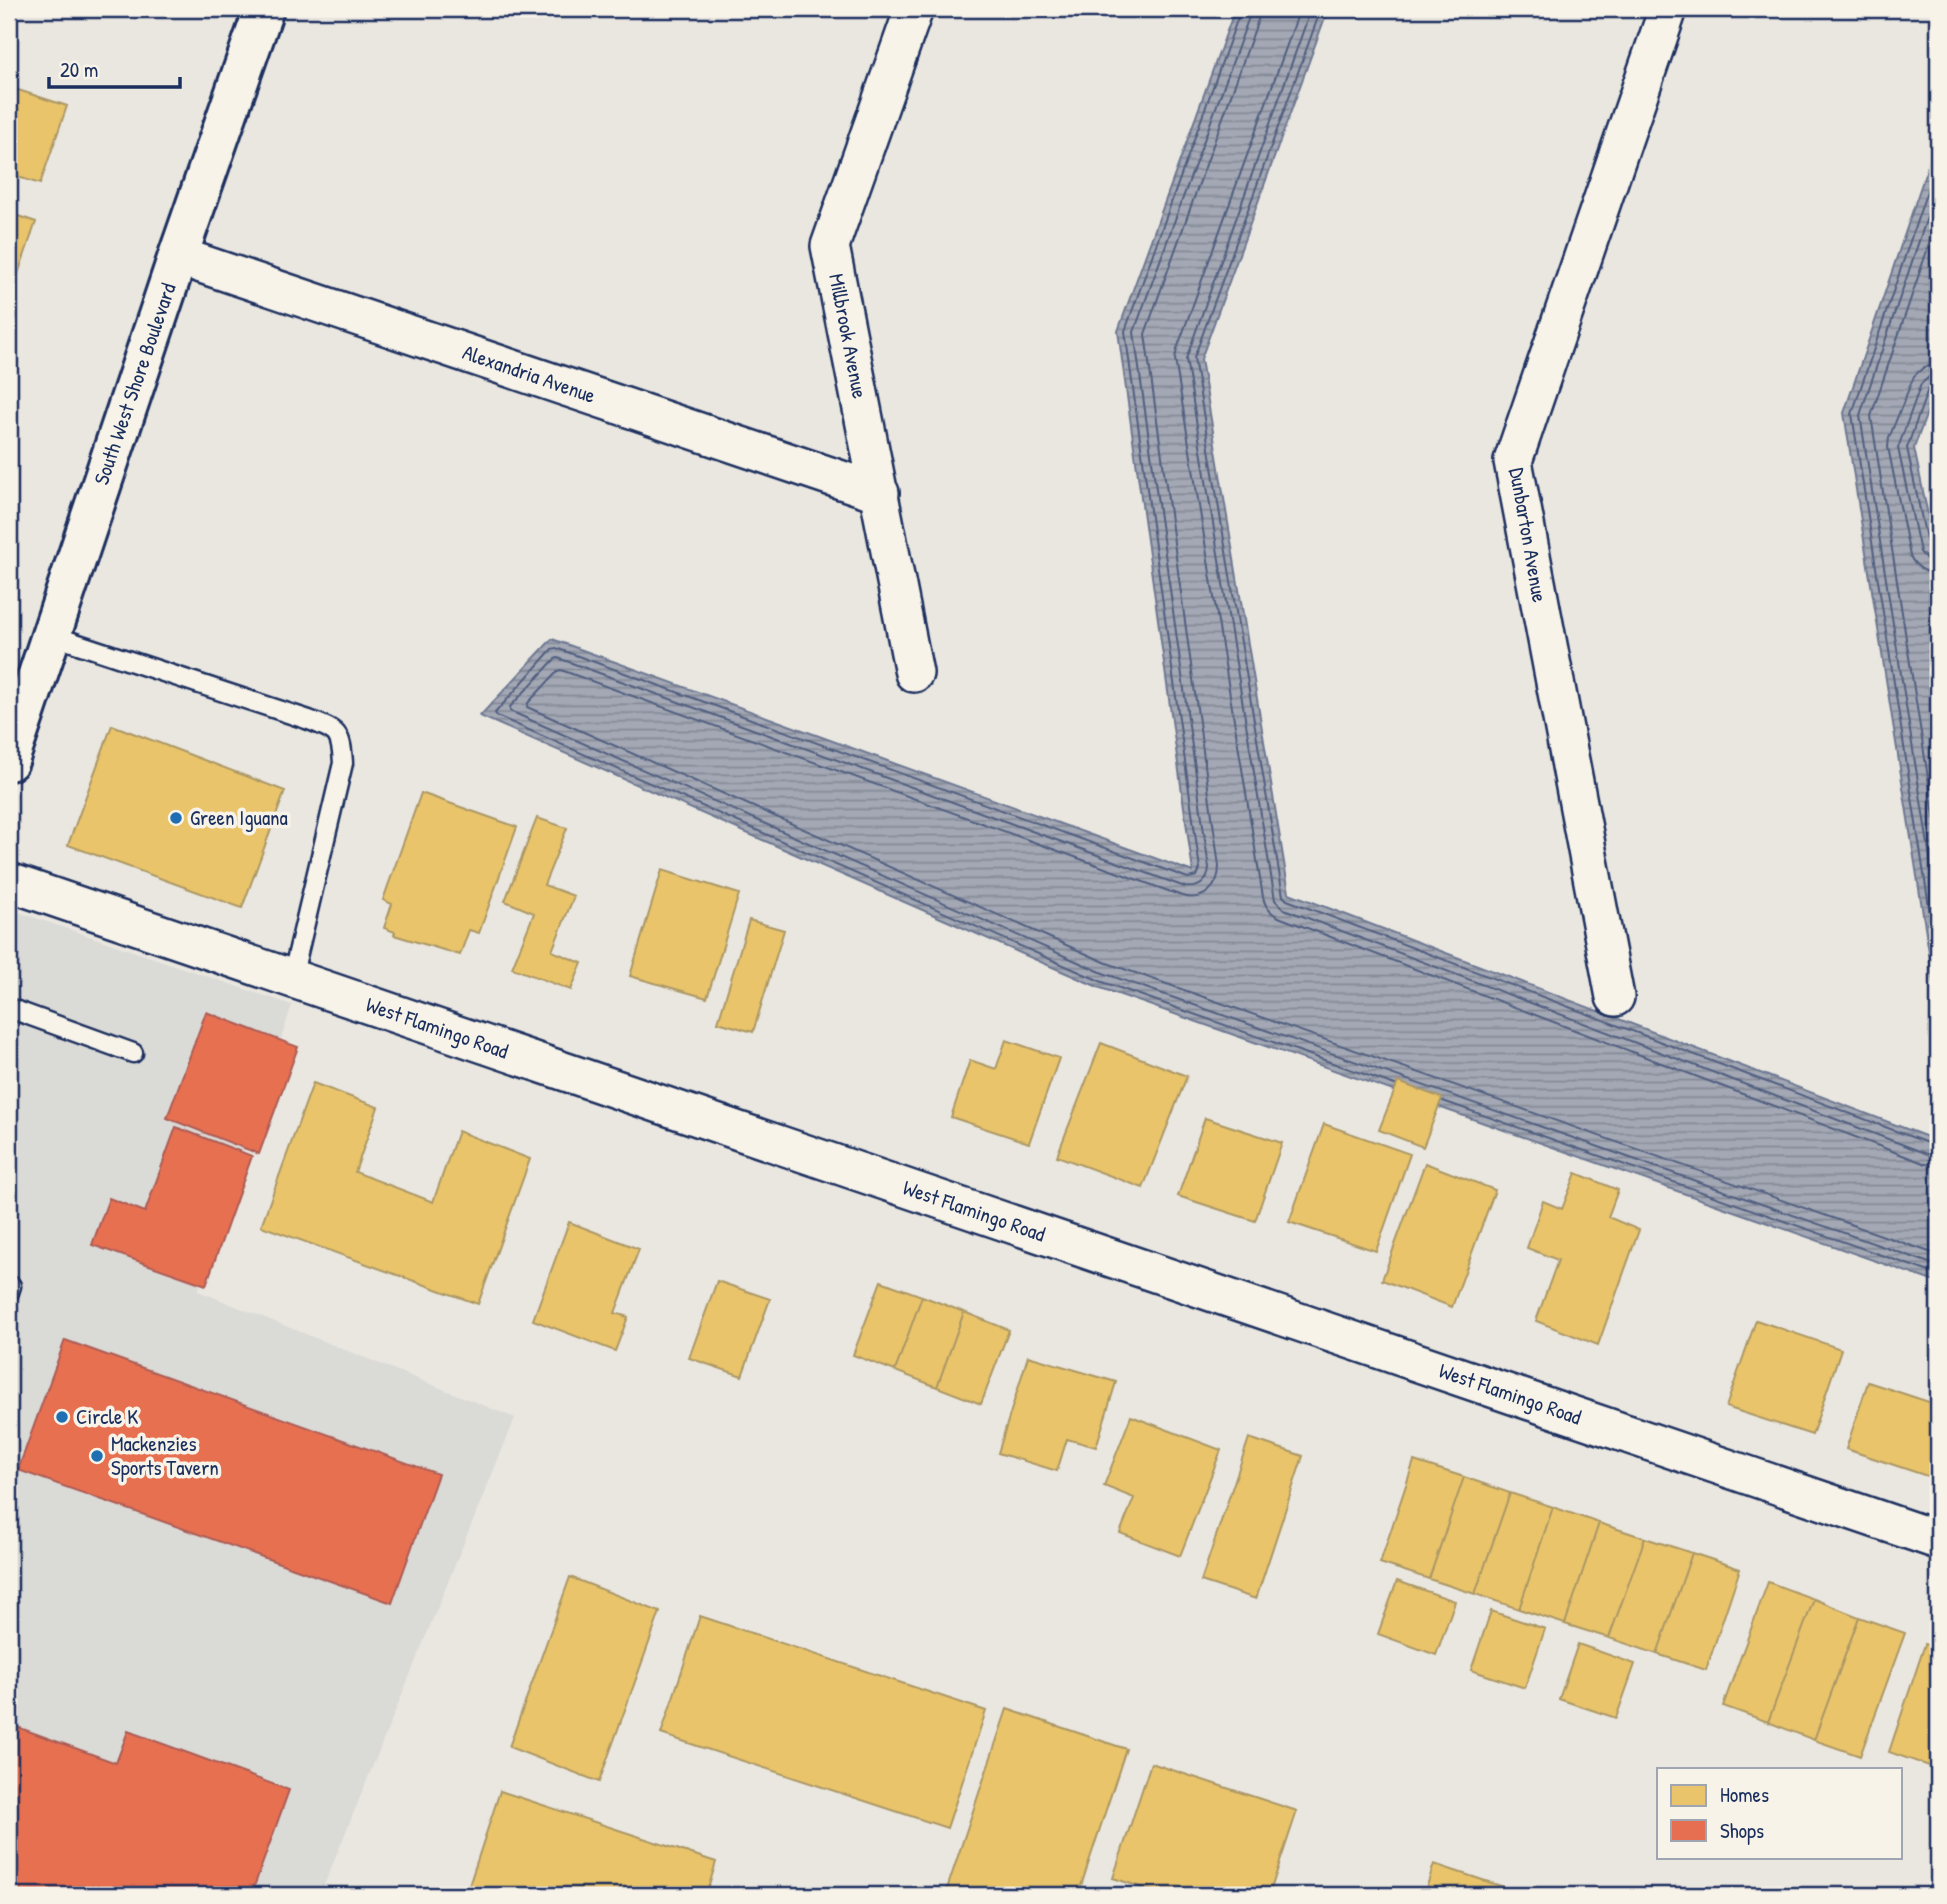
<svg xmlns="http://www.w3.org/2000/svg" width="1947" height="1904" font-family="'Patrick Hand',sans-serif">
  <style>
    .built { fill: #dadad6 }
    .water { fill: url(#water-rules); stroke: #6d7892; stroke-width: 2 }
    .homes { fill: #e9c46a; stroke: #ab9766; stroke-width: 2 }
    .shops { fill: #e76f51; stroke: #aa5c55; stroke-width: 2 }
    .lines { fill: none; stroke-linecap: round; stroke-linejoin: round }
    .shore { stroke: #515f80; stroke-width: 2 }
    .service-casing { stroke: #1b2f5e; stroke-width: 23 }
    .minor-casing { stroke: #1b2f5e; stroke-width: 42 }
    .tertiary-casing { stroke: #1b2f5e; stroke-width: 44 }
    .service { stroke: #f7f3e8; stroke-width: 18 }
    .minor { stroke: #f7f3e8; stroke-width: 37 }
    .tertiary { stroke: #f7f3e8; stroke-width: 38 }
    .poi-dot { fill: #1f6fb2; stroke: #f7f3e8; stroke-width: 2.5 }
    .labels { text-anchor: middle; stroke-width: 7; stroke-linejoin: round; paint-order: stroke }
    .street-label { font-size: 21px; fill: #1b2f5e; stroke: #f7f3e8 }
    .poi-label { font-size: 21px; fill: #1b2f5e; stroke: #f7f3e8; text-anchor: start }
  </style>
  <defs>
    <pattern id="water-rules" width="6" height="5" patternUnits="userSpaceOnUse" patternTransform="scale(1.75)"><rect width="6" height="5" fill="#a3a8b4"/><path d="M0 2.5h6" fill="none" stroke="#848996"/></pattern>
  </defs>
  <rect width="100%" height="100%" fill="#eae7e0"/>
  <filter id="ink" filterUnits="userSpaceOnUse"><feTurbulence type="fractalNoise" baseFrequency=".0143" numOctaves="2"/><feDisplacementMap in="SourceGraphic" scale="14" xChannelSelector="R" yChannelSelector="G"/><feConvolveMatrix kernelMatrix="1 2 1 2 8 2 1 2 1" color-interpolation-filters="sRGB"/></filter>
  <g filter="url(#ink)">
    <!-- built -->
    <path class="built" d="M 9,909 L 292,1005 L 198,1291 L 515,1418 L 320,1895 L 9,1895 Z"/>
    <!-- water -->
    <path class="water" d="M 1235,9 L 1328,9 L 1201,359 L 1289,893 L 1938,1141 L 1938,1283 L 1098,987 L 480,716 L 552,639 L 1193,872 L 1118,331 Z
      M 1938,136 L 1938,383 L 1914,448 L 1938,563 L 1938,1009 L 1844,413 Z"/>
    <!-- homes -->
    <path class="homes" d="M 9,87 L 67,106 L 40,184 L 9,174 Z
      M 9,213 L 36,222 L 11,294 L 9,294 Z
      M 112,725 L 285,791 L 242,908 L 68,845 Z
      M 421,793 L 517,827 L 479,933 L 469,930 L 460,955 L 394,935 L 395,932 L 384,928 L 392,904 L 383,900 Z
      M 537,818 L 567,828 L 544,885 L 574,896 L 552,951 L 582,963 L 571,990 L 512,968 L 534,913 L 505,901 Z
      M 662,870 L 739,894 L 707,998 L 630,976 Z
      M 749,920 L 784,930 L 753,1032 L 718,1022 Z
      M 1006,1040 L 1059,1058 L 1029,1143 L 951,1117 L 970,1060 L 996,1069 Z
      M 1101,1043 L 1187,1076 L 1143,1188 L 1057,1156 Z
      M 1398,1082 L 1442,1098 L 1423,1147 L 1379,1130 Z
      M 313,1083 L 378,1107 L 355,1172 L 433,1202 L 458,1131 L 530,1159 L 478,1304 L 261,1226 Z
      M 1205,1118 L 1282,1143 L 1255,1221 L 1178,1196 Z
      M 1324,1124 L 1410,1154 L 1376,1251 L 1289,1222 Z
      M 1425,1163 L 1495,1190 L 1452,1307 L 1382,1280 Z
      M 1576,1173 L 1618,1190 L 1608,1217 L 1639,1230 L 1598,1345 L 1536,1321 L 1558,1260 L 1527,1248 L 1543,1201 L 1562,1209 Z
      M 569,1222 L 639,1249 L 615,1313 L 628,1317 L 615,1351 L 533,1320 Z
      M 717,1281 L 770,1299 L 742,1376 L 689,1358 Z
      M 881,1281 L 922,1296 L 895,1371 L 853,1355 Z
      M 922,1296 L 964,1312 L 937,1387 L 895,1371 Z
      M 964,1312 L 1009,1330 L 981,1404 L 937,1387 Z
      M 1756,1320 L 1841,1349 L 1812,1435 L 1726,1407 Z
      M 1028,1356 L 1116,1382 L 1096,1447 L 1067,1439 L 1057,1471 L 998,1453 Z
      M 1868,1382 L 1938,1405 L 1938,1462 L 1933,1478 L 1846,1449 Z
      M 1131,1416 L 1221,1450 L 1180,1556 L 1120,1533 L 1134,1498 L 1104,1486 Z
      M 1249,1438 L 1303,1456 L 1256,1599 L 1201,1581 Z
      M 1414,1461 L 1464,1477 L 1429,1579 L 1380,1563 Z
      M 1464,1477 L 1510,1493 L 1475,1594 L 1429,1579 Z
      M 1510,1493 L 1553,1507 L 1519,1609 L 1475,1594 Z
      M 1553,1507 L 1599,1523 L 1565,1624 L 1519,1609 Z
      M 1599,1523 L 1645,1538 L 1609,1638 L 1565,1624 Z
      M 1645,1538 L 1692,1553 L 1657,1654 L 1609,1638 Z
      M 1692,1553 L 1740,1569 L 1706,1670 L 1657,1654 Z
      M 570,1577 L 660,1612 L 599,1782 L 509,1747 Z
      M 1397,1581 L 1455,1601 L 1436,1655 L 1378,1634 Z
      M 1768,1582 L 1814,1599 L 1768,1722 L 1723,1706 Z
      M 1814,1599 L 1859,1617 L 1814,1740 L 1768,1722 Z
      M 1491,1611 L 1545,1629 L 1525,1688 L 1471,1670 Z
      M 700,1616 L 986,1711 L 947,1828 L 661,1734 Z
      M 1859,1617 L 1905,1633 L 1860,1756 L 1814,1740 Z
      M 1578,1644 L 1635,1664 L 1616,1718 L 1559,1699 Z
      M 1925,1644 L 1938,1649 L 1938,1750 L 1932,1767 L 1889,1752 Z
      M 1007,1709 L 1126,1749 L 1078,1895 L 945,1895 Z
      M 1151,1763 L 1297,1811 L 1269,1895 L 1165,1895 L 1113,1878 Z
      M 500,1791 L 716,1862 L 708,1889 L 726,1895 L 466,1895 Z
      M 1434,1864 L 1528,1895 L 1424,1895 Z"/>
    <!-- shops -->
    <path class="shops" d="M 206,1012 L 298,1047 L 259,1154 L 167,1118 Z
      M 176,1127 L 252,1156 L 206,1285 L 92,1245 L 109,1198 L 145,1212 Z
      M 65,1340 L 438,1474 L 392,1603 L 18,1470 Z
      M 9,1724 L 116,1763 L 128,1731 L 289,1790 L 251,1895 L 24,1895 L 9,1890 Z"/>
    <g class="lines">
      <!-- shore -->
      <path class="shore" d="M 1241,9 L 1125,331 L 1200,869 L 1197,876 L 1188,878 L 556,648 L 552,649 L 495,713 L 497,716 L 1100,981 L 1395,1085
        M 1249,9 L 1249,17 L 1134,332 L 1209,868 C 1208,882 1199,889 1185,887 L 558,658 L 555,659 L 510,707 L 510,711 L 1103,973 L 1938,1266
        M 1260,9 L 1258,20 L 1145,334 L 1219,866 C 1219,888 1203,902 1182,896 L 561,670 L 558,671 L 528,703 L 527,707 L 1107,963 L 1938,1255
        M 1300,9 L 1177,349 L 1175,359 L 1263,897 C 1265,907 1271,914 1281,918 L 1926,1164 L 1938,1166
        M 1311,9 L 1186,359 L 1275,900 L 1284,909 L 1930,1155 L 1938,1156
        M 1321,9 L 1194,358 L 1283,896 L 1287,900 L 1938,1147
        M 1938,158 L 1852,414 L 1938,964
        M 1938,185 L 1860,415 L 1938,908
        M 1938,218 L 1871,416 L 1938,841
        M 1938,365 L 1924,367 L 1914,376 L 1889,438 L 1888,447 L 1910,556 C 1916,568 1925,573 1938,574
        M 1938,375 L 1929,377 L 1921,384 L 1898,448 L 1920,552 L 1928,561 L 1938,563
        M 1938,384 L 1933,385 L 1928,389 L 1907,448 L 1928,548 L 1932,553 L 1938,554
        M 1443,1101 L 1938,1275"/>
      <!-- service casing -->
      <g class="service-casing">
        <path id="service" d="M 51,635 L 309,720 C 338,731 341,732 343,763 L 292,978
          M 9,1008 L 133,1053
          M 9,1292 L 11,1286"/>
      </g>
      <!-- minor casing -->
      <g class="minor-casing">
        <path id="minor" d="M 914,9 L 830,246 L 914,673
          M 178,256 L 880,493
          M 9,882 L 1938,1540
          M 1615,997 L 1513,461 L 1668,9"/>
      </g>
      <!-- tertiary casing -->
      <g class="tertiary-casing">
        <path id="tertiary" d="M 9,761 L 178,256 L 264,9"/>
      </g>
      <!-- service -->
      <use href="#service" class="service"/>
      <!-- minor -->
      <use href="#minor" class="minor"/>
      <!-- tertiary -->
      <use href="#tertiary" class="tertiary"/>
    </g>
  </g>
  <!-- markers -->
  <g class="poi-dot">
    <circle cx="176" cy="818" r="7"/>
    <circle cx="62" cy="1417" r="7"/>
    <circle cx="97" cy="1456" r="7"/>
  </g>
  <g class="labels">
    <!-- street labels -->
    <g class="street-label">
      <text transform="translate(848 336) rotate(79)" y="7">Millbrook Avenue</text>
      <text transform="translate(529 374) rotate(19)" y="7">Alexandria Avenue</text>
      <text transform="translate(135 384) rotate(-71)" y="7">South West Shore Boulevard</text>
      <text transform="translate(1528 535) rotate(80)" y="7">Dunbarton Avenue</text>
      <text transform="translate(437 1028) rotate(19)" y="7">West Flamingo Road</text>
      <text transform="translate(974 1211) rotate(19)" y="7">West Flamingo Road</text>
      <text transform="translate(1510 1394) rotate(19)" y="7">West Flamingo Road</text>
    </g>
    <!-- poi labels -->
    <g class="poi-label">
      <text x="190" y="825">Green Iguana</text>
      <text x="76" y="1424">Circle K</text>
      <text x="111" y="1451">Mackenzies<tspan x="111" dy="24">Sports Tavern</tspan></text>
    </g>
  </g>
  <!-- margin -->
  <rect width="1947" height="1904" fill="none" stroke="#f7f3e8" stroke-width="35"/>
  <rect x="18" y="18" width="1912" height="1869" fill="none" stroke="#1b2f5e" stroke-width="2.5" filter="url(#ink)"/>
  <!-- legend -->
  <rect x="1657" y="1768" width="245" height="91" fill="#f7f3e8" stroke="#9fa5b1" stroke-width="2"/>
  <rect x="1671" y="1785" width="35" height="21" fill="#e9c46a" stroke="#9fa5b1" stroke-width="2"/>
  <text x="1720" y="1802" font-size="21" fill="#1b2f5e">Homes</text>
  <rect x="1671" y="1820" width="35" height="21" fill="#e76f51" stroke="#9fa5b1" stroke-width="2"/>
  <text x="1720" y="1838" font-size="21" fill="#1b2f5e">Shops</text>
  <!-- scale -->
  <path d="M49 77v10h131v-10" fill="none" stroke="#1b2f5e" stroke-width="3.5"/>
  <text x="60" y="77" font-size="21" fill="#1b2f5e" stroke="#f7f3e8" stroke-width="5" paint-order="stroke">20 m</text>
</svg>
